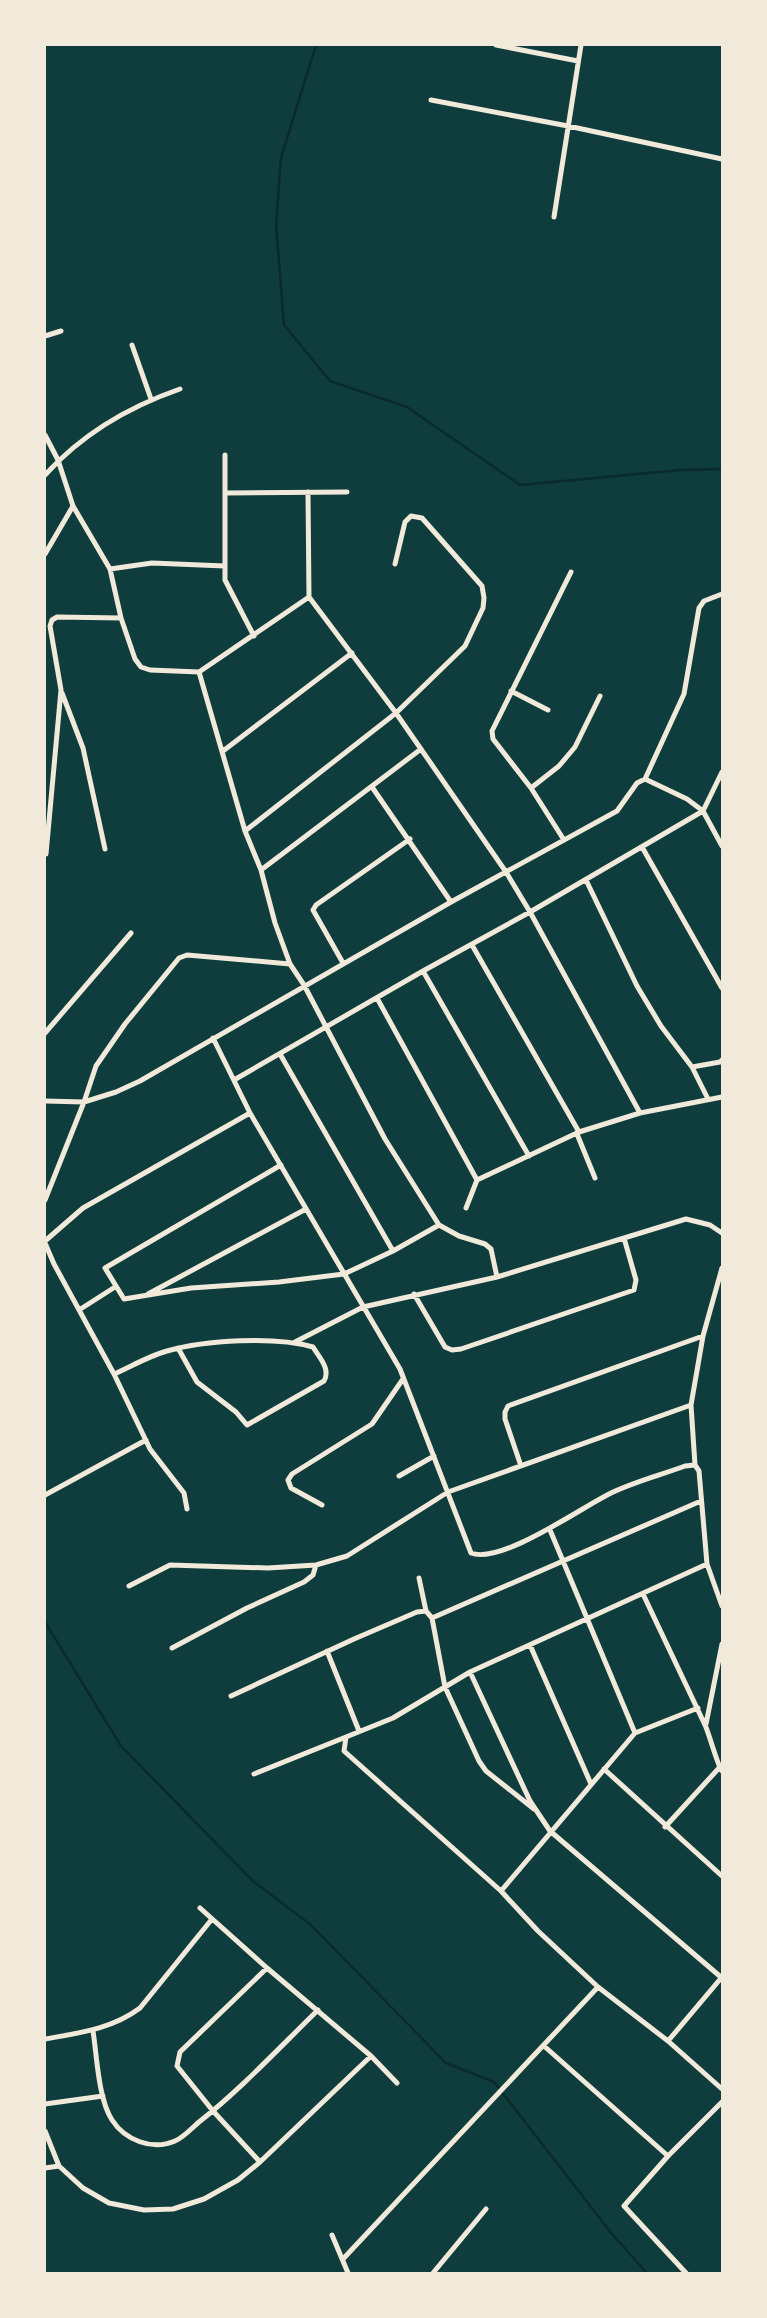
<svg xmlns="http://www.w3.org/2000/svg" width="767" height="2318" font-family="'Archivo Narrow',sans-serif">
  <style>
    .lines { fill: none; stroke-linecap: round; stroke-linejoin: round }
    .stream { stroke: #0a2a2b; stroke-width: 2.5 }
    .minor { stroke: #f1e9da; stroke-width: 5 }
  </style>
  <rect width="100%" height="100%" fill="#0f3d3e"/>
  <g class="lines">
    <!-- stream -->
    <path class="stream" d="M 316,45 L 281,158 L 276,225 L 284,325 L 330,381 L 407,407 L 520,485 L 681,470 L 722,469
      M 45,1622 L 121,1746 L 253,1881 L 311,1925 L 446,2063 L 494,2082 L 612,2234 L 647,2273"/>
    <!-- minor -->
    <path class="minor" d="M 496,45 L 578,61
      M 431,100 L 568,126 L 722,159
      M 554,217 L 581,45
      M 45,336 L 61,331
      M 132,345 L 151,399
      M 45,435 L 58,460 L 73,506 L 110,569 L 121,618 L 135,659 L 141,667 L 150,670 L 199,672 L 309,597
      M 225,455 L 225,580 L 254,636
      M 45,475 C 82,434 128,407 180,389
      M 308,492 L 309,597 L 396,713 L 506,872 L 530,912 L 640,1113
      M 225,493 L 347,492
      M 45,554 L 73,506
      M 110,569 L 152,563 L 225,566
      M 199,672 L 245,831 L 261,870 L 275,923 L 290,964 L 304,985 L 385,1139 L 439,1225 L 459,1236 L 485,1244 L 491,1249 L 497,1277
      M 511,691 L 548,710
      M 62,693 L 83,748 L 105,849
      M 223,751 L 352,653
      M 645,779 L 687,799 L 703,811 L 722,846
      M 372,787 L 451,902
      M 531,788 L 559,766 L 575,747 L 600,696
      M 245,831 L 396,713 L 465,646 L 483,608 L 484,598 L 482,586 L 422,518 L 411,516 L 405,522 L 395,564
      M 564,840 L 531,788 L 493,739 L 492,731 L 571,572
      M 642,847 L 722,988
      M 46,854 L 61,690 L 50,626 L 52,620 L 57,617 L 121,618
      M 261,870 L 421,749
      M 586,880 L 637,986 L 661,1026 L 692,1067 L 708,1099
      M 472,945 L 579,1132
      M 343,963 L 313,910 L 316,905 L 410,839
      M 423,971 L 529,1156
      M 377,998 L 477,1180
      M 45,1033 L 131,933
      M 213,1038 L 250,1113 L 400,1369 L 471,1553 C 500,1565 581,1508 609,1494 C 633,1482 661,1475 685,1466 L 695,1465
      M 280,1054 L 393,1251
      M 692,1067 L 720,1062 L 722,1060
      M 234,1080 L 423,971 L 530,912 L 703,811 L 722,772
      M 45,1101 L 84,1102 L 116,1092 L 140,1081 L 451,902 L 617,811 L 637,783 L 645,779 L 684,694 L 699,608 L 704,601 L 722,594
      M 577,1134 L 595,1178
      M 281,1165 L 105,1268 L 124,1299 L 191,1288 L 279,1282 L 344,1274 L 393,1251 L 439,1225
      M 45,1200 L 84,1102 L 96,1066 L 125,1024 L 179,958 L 187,955 L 290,964
      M 466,1208 L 477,1180 L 579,1132 L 640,1113 L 722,1097
      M 45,1241 L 83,1208 L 250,1113
      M 45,1243 L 54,1264 L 114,1374 L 150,1449 L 184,1493 L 187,1509
      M 722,1268 L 703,1336 L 691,1405 L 695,1465 L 699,1471 L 707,1564 L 722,1606
      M 148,1294 L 306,1209
      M 414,1294 L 445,1347 L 452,1350 L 461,1349 L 634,1290 L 636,1280 L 624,1238
      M 79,1310 L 115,1287
      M 295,1342 L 363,1307 L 497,1277 L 686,1219 L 710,1225 L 722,1233
      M 114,1374 C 132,1366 149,1356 167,1351 C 205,1340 275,1336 313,1347 C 319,1357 331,1369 324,1381 L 247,1425 L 236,1412 L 197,1382 L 178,1348
      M 521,1466 L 505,1419 L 505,1412 L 508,1406 L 703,1336
      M 399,1476 L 434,1456
      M 45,1495 L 146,1440
      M 322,1505 L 291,1488 L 288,1480 L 292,1474 L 372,1424 L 403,1379
      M 550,1530 L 635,1733
      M 707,1564 L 470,1672 L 393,1718 L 346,1737 L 344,1751 L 501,1891 L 538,1931 L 598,1987 L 668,2041 L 722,2089
      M 419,1578 L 426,1611 L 432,1618 L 445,1687 L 479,1761 L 486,1771 L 534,1809
      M 129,1586 L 170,1565 L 268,1568 L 316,1565 L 347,1556 L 448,1492 L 691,1405
      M 643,1594 L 705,1725 C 709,1733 718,1767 722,1771
      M 432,1618 L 701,1501
      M 530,1645 L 591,1784
      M 172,1648 L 247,1608 L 304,1582 L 313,1575 L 316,1565
      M 327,1651 L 359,1731
      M 470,1672 L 530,1801 L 550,1831 L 722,1978
      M 231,1696 L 354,1639 L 417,1612 L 426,1611
      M 706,1724 L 722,1644
      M 604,1769 L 722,1876
      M 254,1774 L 346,1737
      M 665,1827 L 719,1768
      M 501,1891 L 635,1733 L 698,1708
      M 200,1908 L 267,1968 L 371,2056 L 397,2083
      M 93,2031 C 97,2056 98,2098 112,2120 C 125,2140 152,2151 175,2141 C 183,2138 192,2128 199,2122 C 241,2089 279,2048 318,2010
      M 45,2039 C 79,2033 112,2029 140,2008 L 212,1919
      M 668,2041 L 722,1977
      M 544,2046 L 668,2156
      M 45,2104 L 103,2096
      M 45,2131 L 59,2166 L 83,2188 L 109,2203 L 144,2210 L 173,2209 L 204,2199 L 238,2180 L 260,2162 L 371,2056
      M 260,2162 L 213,2111 L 177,2066 L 180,2052 L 267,1968
      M 45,2168 L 59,2166
      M 332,2235 L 348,2273
      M 343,2259 L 598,1987
      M 433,2273 L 486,2209
      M 686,2273 L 624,2206 L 668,2156 L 722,2102"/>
  </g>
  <!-- border -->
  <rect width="767" height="2318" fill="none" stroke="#f1e9da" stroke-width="92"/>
</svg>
